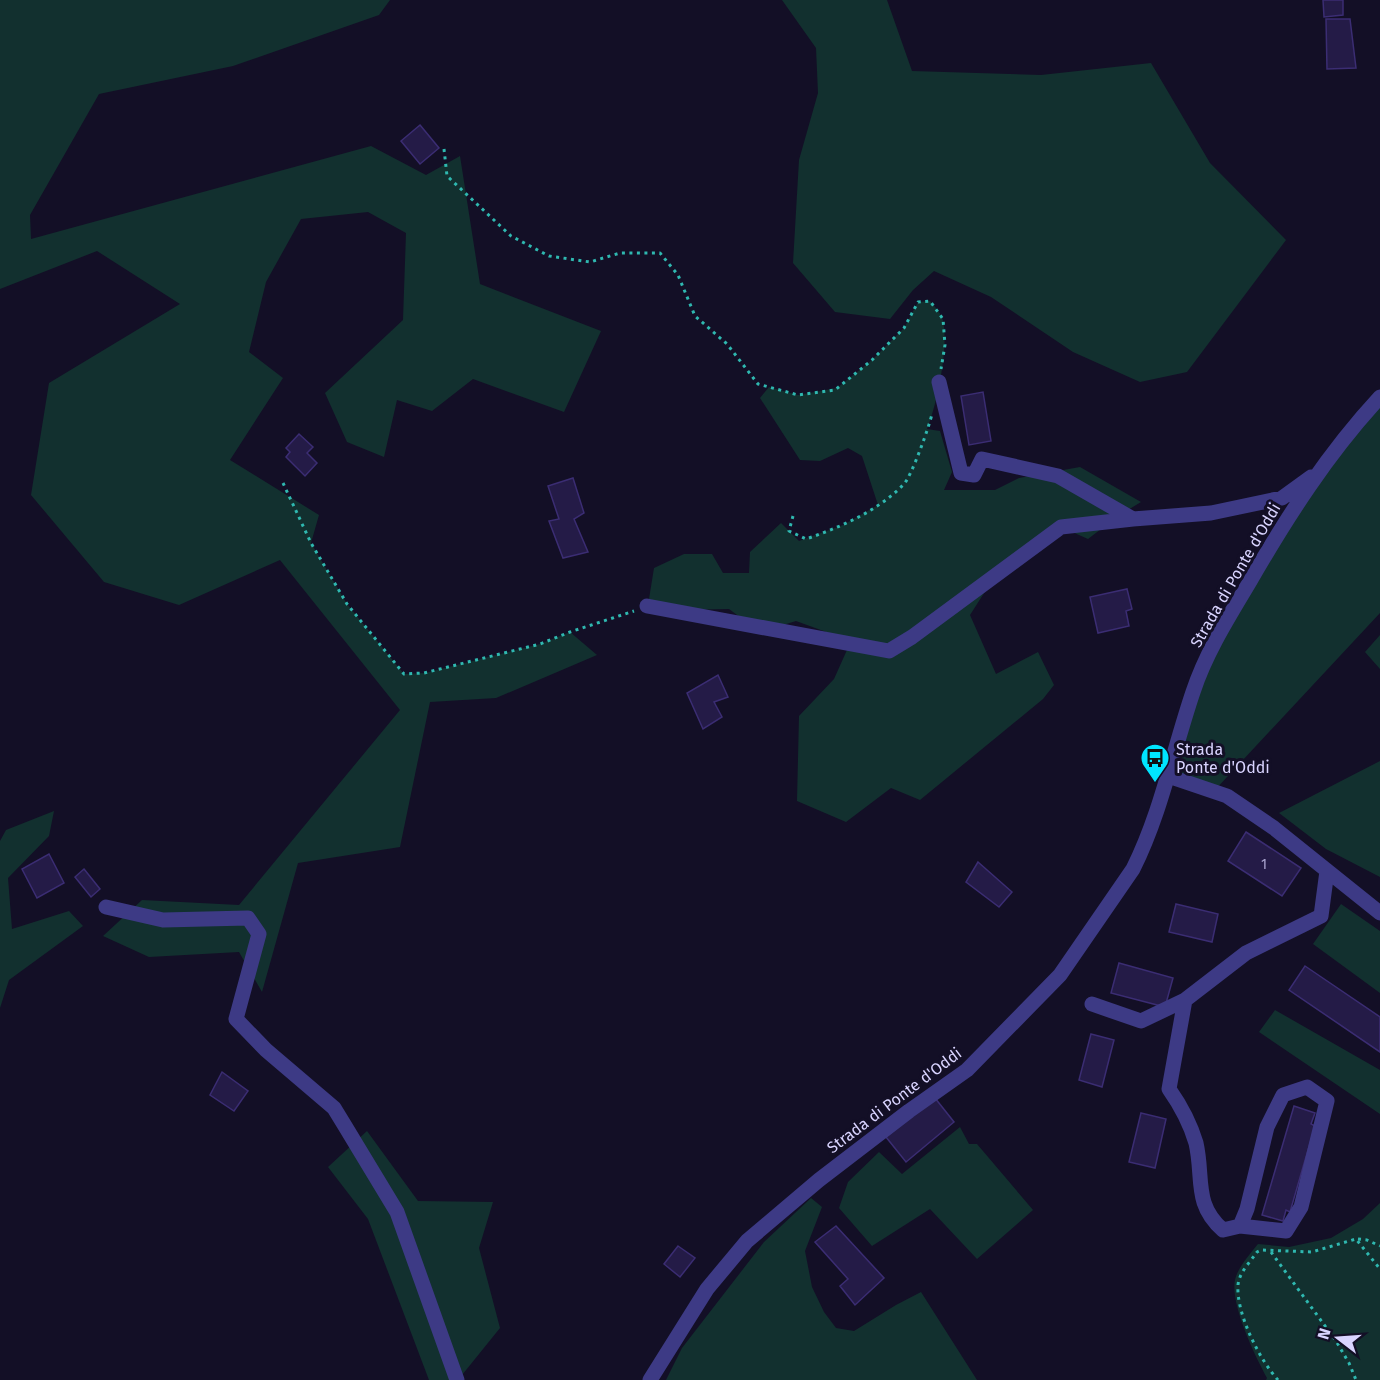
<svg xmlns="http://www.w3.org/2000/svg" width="1380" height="1380" font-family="'Fira Sans',sans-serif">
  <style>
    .green { fill: #12302f }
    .building { fill: #241b47; stroke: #3b2d73; stroke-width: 1.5 }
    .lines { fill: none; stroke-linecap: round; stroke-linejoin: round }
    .path { stroke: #2fb8b0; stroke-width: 3; stroke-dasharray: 3 4.5; stroke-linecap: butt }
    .minor { stroke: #3d3a85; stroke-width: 15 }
    .labels { text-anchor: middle; stroke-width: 6; stroke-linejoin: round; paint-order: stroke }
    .number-label { font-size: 14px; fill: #aca6d1 }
    .street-label { font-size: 16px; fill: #d9d4ff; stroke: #130f26 }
    .poi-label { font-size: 16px; fill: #d9d4ff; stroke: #130f26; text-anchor: start }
  </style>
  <rect width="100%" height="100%" fill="#130f26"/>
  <!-- green -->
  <path class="green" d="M 0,0 L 390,0 L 379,15 L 233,66 L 99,94 L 30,215 L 31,239 L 371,146 L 426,175 L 460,156 L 480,284 L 601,331 L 564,412 L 473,379 L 432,411 L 397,400 L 384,457 L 347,442 L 325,393 L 403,320 L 406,233 L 368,212 L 301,219 L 266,282 L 249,352 L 283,378 L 230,460 L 319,515 L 311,543 L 347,604 L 404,674 L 425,673 L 540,644 L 570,632 L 597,655 L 496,698 L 430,702 L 400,847 L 298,863 L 262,992 L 239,952 L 149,957 L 103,936 L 142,900 L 239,905 L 400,710 L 280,560 L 179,605 L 104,582 L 31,495 L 49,383 L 180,304 L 97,251 L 0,289 Z
    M 782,0 L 887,0 L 912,71 L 1041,75 L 1151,63 L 1210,163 L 1286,240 L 1187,372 L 1140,382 L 1073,352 L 991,297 L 934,271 L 913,290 L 890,319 L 835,312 L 793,263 L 799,160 L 818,93 L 816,48 Z
    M 930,301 C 935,307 942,314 943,321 C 949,346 937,405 927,429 L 940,431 L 952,472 L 944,490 L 995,490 L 1019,478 L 1080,467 L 1141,502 L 1118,516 L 1088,539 L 1061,527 L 995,576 L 970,615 L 996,674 L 1038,652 L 1054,685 L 1043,699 L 920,800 L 891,788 L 846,822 L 797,801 L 799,716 L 834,679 L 851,641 L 796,621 L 760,632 L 729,609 L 678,610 L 649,599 L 654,568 L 684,554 L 712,554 L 723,573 L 749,573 L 750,552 L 781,523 L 799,541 L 843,525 L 878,505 L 862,456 L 848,448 L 820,461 L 800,460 L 760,398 L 769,387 L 798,395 L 837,388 L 872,360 L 904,328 L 918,302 Z
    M 1380,397 L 1380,613 L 1214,791 L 1168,776 L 1193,691 L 1274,541 Z
    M 1380,635 L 1380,669 L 1365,652 Z
    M 1380,761 L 1380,877 L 1326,849 L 1279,813 Z
    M 54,811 L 49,836 L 8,878 L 12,929 L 69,911 L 83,926 L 9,980 L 0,1008 L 0,841 L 6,830 Z
    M 1341,904 L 1380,931 L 1380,993 L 1313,944 Z
    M 1275,1010 L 1380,1070 L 1380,1114 L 1259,1032 Z
    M 960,1127 L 969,1144 L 977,1144 L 1033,1210 L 977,1259 L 930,1209 L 872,1246 L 839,1208 L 848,1182 L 879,1152 L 902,1174 Z
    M 367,1131 L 418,1201 L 493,1202 L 479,1248 L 500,1328 L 458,1380 L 429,1380 L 368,1219 L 328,1167 Z
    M 811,1198 L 822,1207 L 805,1251 L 812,1287 L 824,1312 L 836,1328 L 854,1331 L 896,1305 L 921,1292 L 977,1380 L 666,1380 L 682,1348 L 764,1242 Z
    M 1380,1203 L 1380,1380 L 1266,1380 L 1267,1378 C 1255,1356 1230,1304 1235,1280 C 1238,1267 1250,1254 1258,1244 L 1289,1247 L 1331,1238 L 1363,1219 Z"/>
  <!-- building -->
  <path class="building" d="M 1323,0 L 1343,0 L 1343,15 L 1324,17 Z
    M 1326,19 L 1350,19 L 1356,68 L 1327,69 Z
    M 420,125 L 439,148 L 420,164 L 401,141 Z
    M 983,392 L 991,441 L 969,445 L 961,396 Z
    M 299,434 L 313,447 L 307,453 L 317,463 L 305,476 L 286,457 L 290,452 L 286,448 Z
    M 573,478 L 584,513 L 574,519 L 588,552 L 563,558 L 549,521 L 559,519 L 548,486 Z
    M 1127,589 L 1132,609 L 1126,611 L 1129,626 L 1098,633 L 1090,597 Z
    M 718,675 L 728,697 L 714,702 L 722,717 L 703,729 L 687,693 Z
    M 1246,832 L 1301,868 L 1282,896 L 1228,861 Z
    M 49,854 L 64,883 L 37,898 L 22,869 Z
    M 978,862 L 1012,892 L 999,907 L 966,882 Z
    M 84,869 L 100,889 L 91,897 L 75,877 Z
    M 1176,904 L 1218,914 L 1212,942 L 1169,932 Z
    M 1119,963 L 1173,978 L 1165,1007 L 1111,993 Z
    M 1305,966 L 1380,1017 L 1380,1052 L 1289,990 Z
    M 1091,1034 L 1114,1040 L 1102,1087 L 1079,1080 Z
    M 222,1072 L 248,1091 L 234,1111 L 210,1095 Z
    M 935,1098 L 954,1122 L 906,1162 L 886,1137 Z
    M 1294,1106 L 1315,1113 L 1311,1124 L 1315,1126 L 1290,1212 L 1286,1210 L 1283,1221 L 1262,1215 Z
    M 1141,1113 L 1166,1119 L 1155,1168 L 1129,1162 Z
    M 836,1226 L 884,1278 L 855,1305 L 840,1286 L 848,1279 L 815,1242 Z
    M 678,1246 L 695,1258 L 680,1277 L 664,1264 Z"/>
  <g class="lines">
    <!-- path -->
    <path class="path" d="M 444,149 L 447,176 L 511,236 L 549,256 L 590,262 L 620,253 L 660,253 L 678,275 L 695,316 L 727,344 L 758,384 L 798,395 L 835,390 L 872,360 L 904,328 L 918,302 L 930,301 L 943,319 L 945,345 L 941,369
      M 283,483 L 311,543 L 347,604 L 404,674 L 424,673 L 540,644 L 570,632 L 634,611
      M 793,516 L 789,531 L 806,539 C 841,527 878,511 904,484 C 912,475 929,427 932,414
      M 1358,1239 L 1367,1240 L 1380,1246
      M 1271,1252 L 1336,1341 L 1349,1363 L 1356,1380
      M 1278,1380 C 1259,1359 1236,1313 1238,1285 C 1239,1273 1250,1262 1257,1252 L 1261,1250 L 1312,1252 L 1356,1239 L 1380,1269"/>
    <!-- minor -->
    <path class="minor" d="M 939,382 L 961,473 L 974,475 L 982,459 L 1058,476 L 1133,519
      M 647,606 L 889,651 L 912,637 L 1061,527 L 1133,519 L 1211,513 L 1282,498 L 1311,477
      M 1168,776 L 1227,796 L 1274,828 L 1380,913
      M 106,907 L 163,920 L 248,918 L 259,934 L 236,1019 L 266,1050 L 334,1108 L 345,1126 L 397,1212 L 457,1380
      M 1185,1000 L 1169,1089 C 1181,1106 1190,1123 1196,1143 C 1204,1178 1193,1204 1223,1230 L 1240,1226 L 1247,1209 L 1267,1127 L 1283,1095 L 1307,1087 L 1327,1101 L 1301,1207 L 1286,1231 L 1240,1226
      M 1092,1004 L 1141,1021 L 1185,1000 L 1246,953 L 1321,916 L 1327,871
      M 650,1380 L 707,1289 L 747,1241 L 819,1180 L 909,1111 L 967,1070 L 1060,975 L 1133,869 C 1161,813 1173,751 1193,692 C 1206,653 1228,618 1249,583 C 1287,517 1328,453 1380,397"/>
  </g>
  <!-- icons -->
  <defs>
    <g id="bus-pin" transform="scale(1.5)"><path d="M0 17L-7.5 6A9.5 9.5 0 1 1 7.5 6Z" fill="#00e5ff" stroke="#130f26"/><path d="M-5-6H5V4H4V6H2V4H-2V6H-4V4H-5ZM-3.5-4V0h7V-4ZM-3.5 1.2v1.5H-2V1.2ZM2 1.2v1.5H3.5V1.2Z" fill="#111"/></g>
  </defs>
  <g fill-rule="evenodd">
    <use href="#bus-pin" x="1155" y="758"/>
  </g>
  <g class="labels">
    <!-- number labels -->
    <g class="number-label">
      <text x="1264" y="869">1</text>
    </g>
    <!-- street labels -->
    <g class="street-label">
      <text transform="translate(1235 575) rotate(-60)" y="6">Strada di Ponte d'Oddi</text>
      <text transform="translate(894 1100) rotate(-37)" y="6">Strada di Ponte d'Oddi</text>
    </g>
    <!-- poi labels -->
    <g class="poi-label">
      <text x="1176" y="755">Strada<tspan x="1176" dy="18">Ponte d'Oddi</tspan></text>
    </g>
  </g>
  <!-- north arrow -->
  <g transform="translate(1338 1338) rotate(287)" stroke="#130f26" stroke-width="4.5" paint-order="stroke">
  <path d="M0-4.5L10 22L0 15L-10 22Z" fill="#d9d4ff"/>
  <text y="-9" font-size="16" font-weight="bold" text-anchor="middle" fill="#d9d4ff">N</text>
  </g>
</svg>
